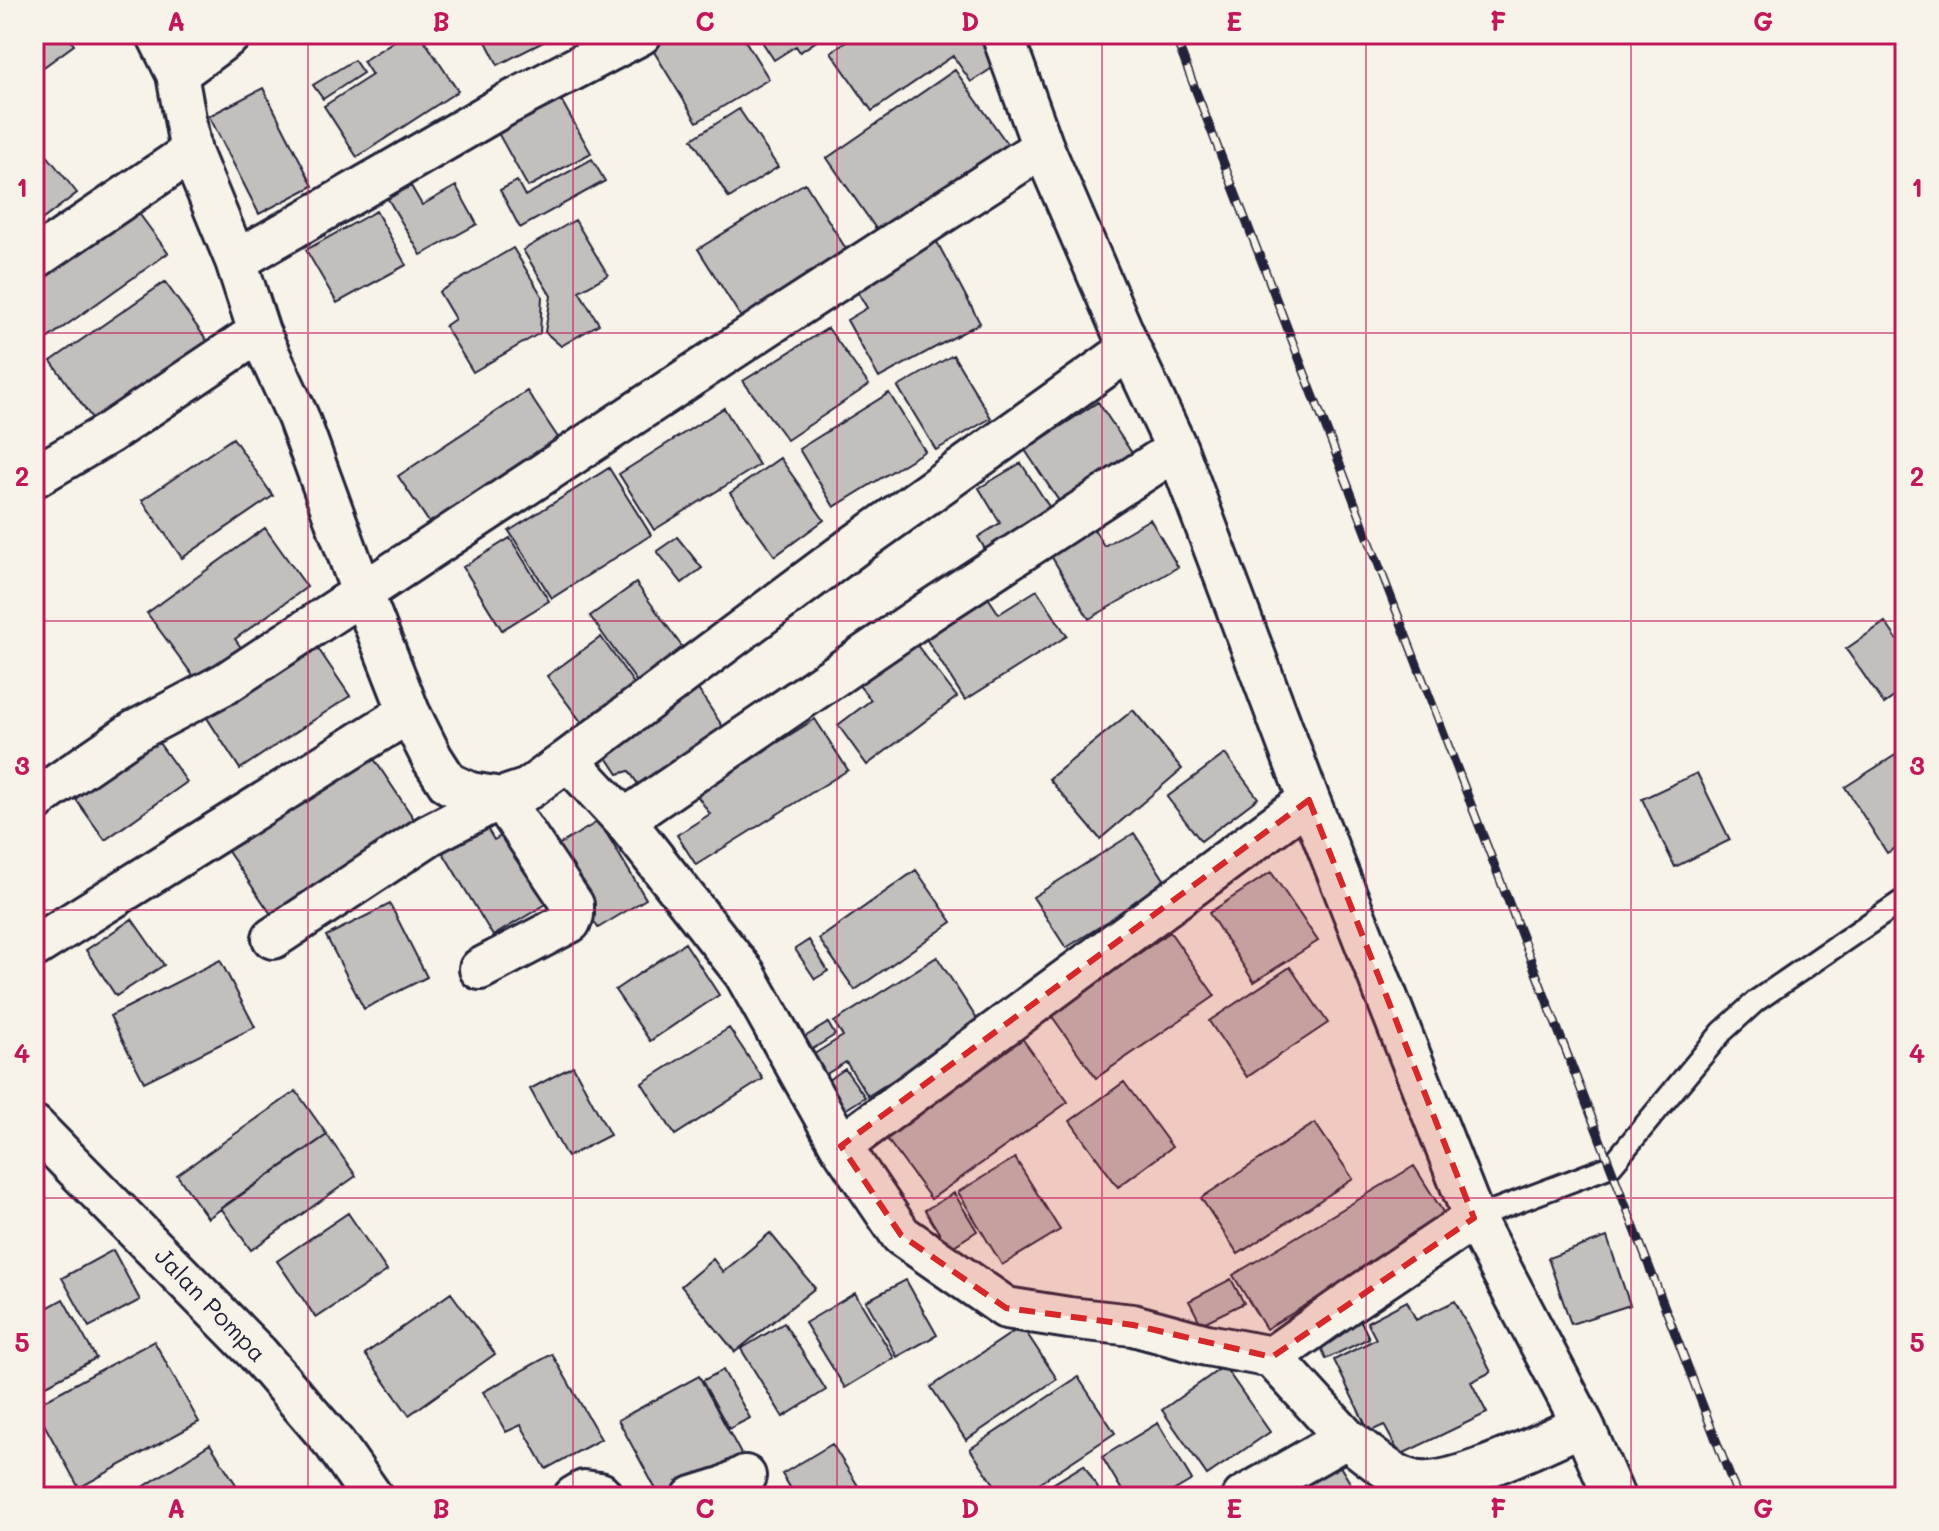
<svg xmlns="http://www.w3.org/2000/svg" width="1939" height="1531" font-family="Mali,sans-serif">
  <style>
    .building { fill: #c2bfbd; stroke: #22223b; stroke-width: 2 }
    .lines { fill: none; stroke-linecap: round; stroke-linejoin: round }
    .service-casing { stroke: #22223b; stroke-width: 26 }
    .minor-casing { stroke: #22223b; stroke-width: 46 }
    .service { stroke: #f7f3e8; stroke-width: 20 }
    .minor { stroke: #f7f3e8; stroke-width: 40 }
    .rail-casing { stroke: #22223b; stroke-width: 9 }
    .rail { stroke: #f7f3e8; stroke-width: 6; stroke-dasharray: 18; stroke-linecap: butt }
    .marked { fill: #d62828; fill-opacity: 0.2; stroke: #d62828; stroke-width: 6; stroke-dasharray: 16 10; stroke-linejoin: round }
    .grid { fill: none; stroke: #c2185b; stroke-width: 2; stroke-opacity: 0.55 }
    .labels { text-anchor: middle; stroke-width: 6; stroke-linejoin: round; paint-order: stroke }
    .street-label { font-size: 24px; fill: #22223b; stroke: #f7f3e8 }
    .neatline { fill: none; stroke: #c2185b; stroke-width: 3 }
    .grid-label { font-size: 26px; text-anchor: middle; font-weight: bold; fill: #c2185b }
  </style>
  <rect width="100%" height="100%" fill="#f7f3e8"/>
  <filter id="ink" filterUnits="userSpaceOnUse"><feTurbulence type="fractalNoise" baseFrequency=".0125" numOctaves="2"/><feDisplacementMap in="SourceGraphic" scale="16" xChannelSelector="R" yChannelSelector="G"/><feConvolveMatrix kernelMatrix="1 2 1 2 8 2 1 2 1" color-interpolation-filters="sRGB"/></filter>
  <g filter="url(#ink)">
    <!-- building -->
    <path class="building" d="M 34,34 L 66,34 L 74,45 L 34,74 Z
      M 405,34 L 420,34 L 458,91 L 357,157 L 324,106 L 372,75 L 363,61 Z
      M 482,34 L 559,34 L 498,65 Z
      M 660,34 L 741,34 L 769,79 L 697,122 L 648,42 Z
      M 757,34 L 827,34 L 800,52 L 796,46 L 774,60 Z
      M 856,34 L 988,34 L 1006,59 L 971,82 L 953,56 L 872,111 L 831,52 Z
      M 354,60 L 363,73 L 323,99 L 313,85 Z
      M 955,70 L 1008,145 L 879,233 L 827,158 Z
      M 263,88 L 313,186 L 259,214 L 209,116 Z
      M 556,91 L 591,153 L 528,187 L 493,124 Z
      M 739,109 L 778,167 L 729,198 L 692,139 Z
      M 34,139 L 77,193 L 34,226 Z
      M 592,159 L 605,181 L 520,228 L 500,190 L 517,181 L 525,196 Z
      M 805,183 L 851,257 L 744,322 L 698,249 Z
      M 411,186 L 422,205 L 456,186 L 477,224 L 421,255 L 388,199 Z
      M 135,208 L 168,253 L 34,348 L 34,280 Z
      M 376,211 L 406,265 L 337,303 L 306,250 Z
      M 575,220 L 608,275 L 579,291 L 599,324 L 561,346 L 545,332 L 551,296 L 523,250 Z
      M 937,242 L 980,323 L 879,378 L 847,320 L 867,308 L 855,287 Z
      M 513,248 L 542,296 L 540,333 L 473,372 L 445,326 L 455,319 L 439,292 Z
      M 165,282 L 208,342 L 94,421 L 51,361 Z
      M 828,328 L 869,385 L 787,440 L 743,381 Z
      M 953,355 L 991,418 L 936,450 L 898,387 Z
      M 527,391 L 567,451 L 439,537 L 398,476 Z
      M 889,393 L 925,451 L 834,507 L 799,449 Z
      M 1098,402 L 1134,456 L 1061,504 L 1025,450 Z
      M 724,408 L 759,465 L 654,530 L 619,474 Z
      M 233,438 L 273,496 L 182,558 L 142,500 Z
      M 780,458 L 824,520 L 775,556 L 730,493 Z
      M 1021,463 L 1055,516 L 989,556 L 978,537 L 1000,523 L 979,488 Z
      M 609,468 L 651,535 L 552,598 L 509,531 Z
      M 1150,519 L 1178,567 L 1089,619 L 1047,549 L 1091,524 L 1104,546 Z
      M 265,528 L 307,587 L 235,639 L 250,660 L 205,692 L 147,613 Z
      M 677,537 L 702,568 L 682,583 L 657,551 Z
      M 510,538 L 549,601 L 502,630 L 463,567 Z
      M 636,583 L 683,648 L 637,682 L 590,616 Z
      M 981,587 L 999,614 L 1037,590 L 1067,636 L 965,700 L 918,626 Z
      M 1885,622 L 1905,651 L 1905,689 L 1884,704 L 1846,649 Z
      M 309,635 L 350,696 L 240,769 L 200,707 Z
      M 909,635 L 957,697 L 867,765 L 838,725 L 871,700 L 853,678 Z
      M 601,637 L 635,685 L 582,723 L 547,676 Z
      M 693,682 L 725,730 L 640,787 L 629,771 L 618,774 L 598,744 Z
      M 1133,710 L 1182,769 L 1100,839 L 1049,779 Z
      M 815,719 L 848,770 L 696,865 L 677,835 L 710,814 L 696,794 Z
      M 149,729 L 187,782 L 105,840 L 67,787 Z
      M 34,751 L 51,781 L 34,790 Z
      M 370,753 L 418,825 L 312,895 L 307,889 L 271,914 L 227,850 Z
      M 1225,754 L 1258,798 L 1201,841 L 1167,797 Z
      M 1897,754 L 1905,766 L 1905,842 L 1887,853 L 1845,787 Z
      M 1697,773 L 1730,840 L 1675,867 L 1642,799 Z
      M 482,820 L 494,840 L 511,830 L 553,900 L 493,936 L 439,846 Z
      M 599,821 L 646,899 L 598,928 L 550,850 Z
      M 1134,833 L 1167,884 L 1066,948 L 1033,897 Z
      M 916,870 L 952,922 L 855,990 L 819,939 Z
      M 1271,872 L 1318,941 L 1254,982 L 1209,913 Z
      M 390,904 L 427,977 L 364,1009 L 326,936 Z
      M 132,919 L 164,965 L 116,996 L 86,950 Z
      M 1170,932 L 1215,996 L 1096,1078 L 1051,1015 Z
      M 809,940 L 828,971 L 815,979 L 795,949 Z
      M 685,943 L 719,995 L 650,1041 L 615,990 Z
      M 937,957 L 980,1024 L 868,1096 L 846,1062 L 823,1076 L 811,1056 L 843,1036 L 834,1022 Z
      M 220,960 L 255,1027 L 144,1082 L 110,1016 Z
      M 1290,967 L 1328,1023 L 1247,1077 L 1209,1021 Z
      M 828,1023 L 835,1035 L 811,1050 L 803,1038 Z
      M 729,1028 L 763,1079 L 675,1135 L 642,1083 Z
      M 1016,1030 L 1068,1102 L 931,1199 L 879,1128 Z
      M 573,1066 L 610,1135 L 567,1157 L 530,1089 Z
      M 845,1069 L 865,1097 L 845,1110 L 825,1082 Z
      M 1124,1082 L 1172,1147 L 1118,1187 L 1070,1121 Z
      M 296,1091 L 327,1135 L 208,1218 L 177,1175 Z
      M 1315,1123 L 1353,1179 L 1238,1254 L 1201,1198 Z
      M 327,1135 L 356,1176 L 251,1250 L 221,1208 Z
      M 1015,1158 L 1060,1230 L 1002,1265 L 958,1192 Z
      M 1414,1166 L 1448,1220 L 1266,1329 L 1233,1275 Z
      M 954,1193 L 977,1231 L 949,1249 L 925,1210 Z
      M 348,1213 L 387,1271 L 316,1318 L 277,1261 Z
      M 770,1233 L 815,1288 L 735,1352 L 681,1286 L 713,1259 L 723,1272 Z
      M 1607,1237 L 1630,1305 L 1571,1324 L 1548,1258 Z
      M 113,1250 L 140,1300 L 89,1327 L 62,1278 Z
      M 1231,1279 L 1244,1303 L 1201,1324 L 1189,1301 Z
      M 906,1280 L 937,1335 L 897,1357 L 866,1301 Z
      M 451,1293 L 495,1354 L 409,1415 L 365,1354 Z
      M 855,1293 L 894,1358 L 845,1388 L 805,1323 Z
      M 63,1299 L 96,1358 L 34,1392 L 34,1315 Z
      M 1407,1301 L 1416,1320 L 1455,1301 L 1491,1372 L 1471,1382 L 1487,1413 L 1400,1455 L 1384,1425 L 1369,1432 L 1334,1360 L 1376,1339 L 1367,1322 Z
      M 1360,1319 L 1369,1338 L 1326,1359 L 1318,1340 Z
      M 784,1323 L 826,1390 L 783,1417 L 741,1349 Z
      M 1022,1326 L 1057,1379 L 966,1440 L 931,1387 Z
      M 154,1341 L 199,1422 L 79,1488 L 34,1406 Z
      M 552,1354 L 601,1439 L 546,1469 L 521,1425 L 506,1432 L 483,1392 Z
      M 1224,1366 L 1270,1432 L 1207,1475 L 1162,1410 Z
      M 723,1370 L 750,1418 L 729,1429 L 702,1381 Z
      M 699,1376 L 741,1454 L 660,1497 L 618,1420 Z
      M 1078,1377 L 1115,1433 L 1018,1497 L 1003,1497 L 970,1449 Z
      M 1158,1423 L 1192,1480 L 1163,1497 L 1126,1497 L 1102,1457 Z
      M 210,1444 L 244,1497 L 128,1497 Z
      M 832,1444 L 865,1497 L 796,1497 L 782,1474 Z
      M 1336,1460 L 1359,1497 L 1275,1497 Z
      M 1084,1465 L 1103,1497 L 1034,1497 L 1033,1496 Z"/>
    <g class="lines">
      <!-- service casing -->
      <g class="service-casing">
        <path id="service" d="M 1474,1218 L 1611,1166 L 1722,1032 L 1756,1001 L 1905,899"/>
      </g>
      <!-- minor casing -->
      <g class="minor-casing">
        <path id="minor" d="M 157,34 L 177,74 L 191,152 L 236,261 L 259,332 L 298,417 L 362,592 L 409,712 L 432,758 L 448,783 L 470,793 L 501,798 L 528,789 L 568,760 L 624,820 L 745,974 L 841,1146 L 901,1235 L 1006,1308 L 1069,1318 L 1133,1325 L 1207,1345 L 1272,1357 L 1346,1438 L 1243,1497
          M 1002,34 L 1043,147 L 1130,349 L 1177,449 L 1309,800 L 1474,1218 L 1583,1425 L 1614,1497
          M 177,74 L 231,34
          M 34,259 L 191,152
          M 236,261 L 507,104 L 641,34
          M 34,477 L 109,433 L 259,332
          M 568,760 L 854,546 L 1130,349
          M 34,803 L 42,795 L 135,731 L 226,683 L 770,324 L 1043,147
          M 624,820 L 928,612 L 1177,449
          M 273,938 L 429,835 L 501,798 L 573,905 L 573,915 L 570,922 L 480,969
          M 34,947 L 409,712
          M 34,1126 L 258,1354 L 335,1444 L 372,1497
          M 841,1146 L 1309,800
          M 1272,1357 L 1351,1301 L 1474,1218
          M 1346,1438 C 1367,1453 1388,1474 1413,1481 C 1451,1490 1545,1441 1583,1425
          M 574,1497 L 584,1491 L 600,1493 L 603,1497
          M 693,1497 L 725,1487 L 745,1476"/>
      </g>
      <!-- service -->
      <use href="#service" class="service"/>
      <!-- minor -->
      <use href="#minor" class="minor"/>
      <!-- rail casing -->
      <g class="rail-casing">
        <path id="rail" d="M 1174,34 L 1738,1497"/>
      </g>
      <!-- rail -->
      <use href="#rail" class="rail"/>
    </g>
  </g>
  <!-- marked area -->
  <path class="marked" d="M 1309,800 L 1474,1218 L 1272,1357 L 1133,1325 L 1006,1308 L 901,1235 L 841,1146 Z"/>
  <!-- grid -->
  <path class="grid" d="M 308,34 L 308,1497M 573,34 L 573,1497M 837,34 L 837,1497M 1102,34 L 1102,1497M 1366,34 L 1366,1497M 1631,34 L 1631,1497M 34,333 L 1905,333M 34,621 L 1905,621M 34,910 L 1905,910M 34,1198 L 1905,1198"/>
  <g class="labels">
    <!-- street labels -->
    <g class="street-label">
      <text transform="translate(210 1305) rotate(46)" y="8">Jalan Pompa</text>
    </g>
  </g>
  <!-- margin -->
  <rect width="1939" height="1531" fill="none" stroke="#f7f3e8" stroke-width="88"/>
  <rect x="44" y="44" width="1851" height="1443" class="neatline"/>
  <g class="grid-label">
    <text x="176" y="31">A</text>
    <text x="441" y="31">B</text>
    <text x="705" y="31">C</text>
    <text x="970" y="31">D</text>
    <text x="1234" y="31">E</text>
    <text x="1498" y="31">F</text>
    <text x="1763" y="31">G</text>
    <text x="22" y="197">1</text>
    <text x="1917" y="197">1</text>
    <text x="22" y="486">2</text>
    <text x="1917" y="486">2</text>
    <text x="22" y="775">3</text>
    <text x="1917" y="775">3</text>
    <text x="22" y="1063">4</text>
    <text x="1917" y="1063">4</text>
    <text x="22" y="1352">5</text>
    <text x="1917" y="1352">5</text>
    <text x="176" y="1518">A</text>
    <text x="441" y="1518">B</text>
    <text x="705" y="1518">C</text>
    <text x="970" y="1518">D</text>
    <text x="1234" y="1518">E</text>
    <text x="1498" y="1518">F</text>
    <text x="1763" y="1518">G</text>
  </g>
</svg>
